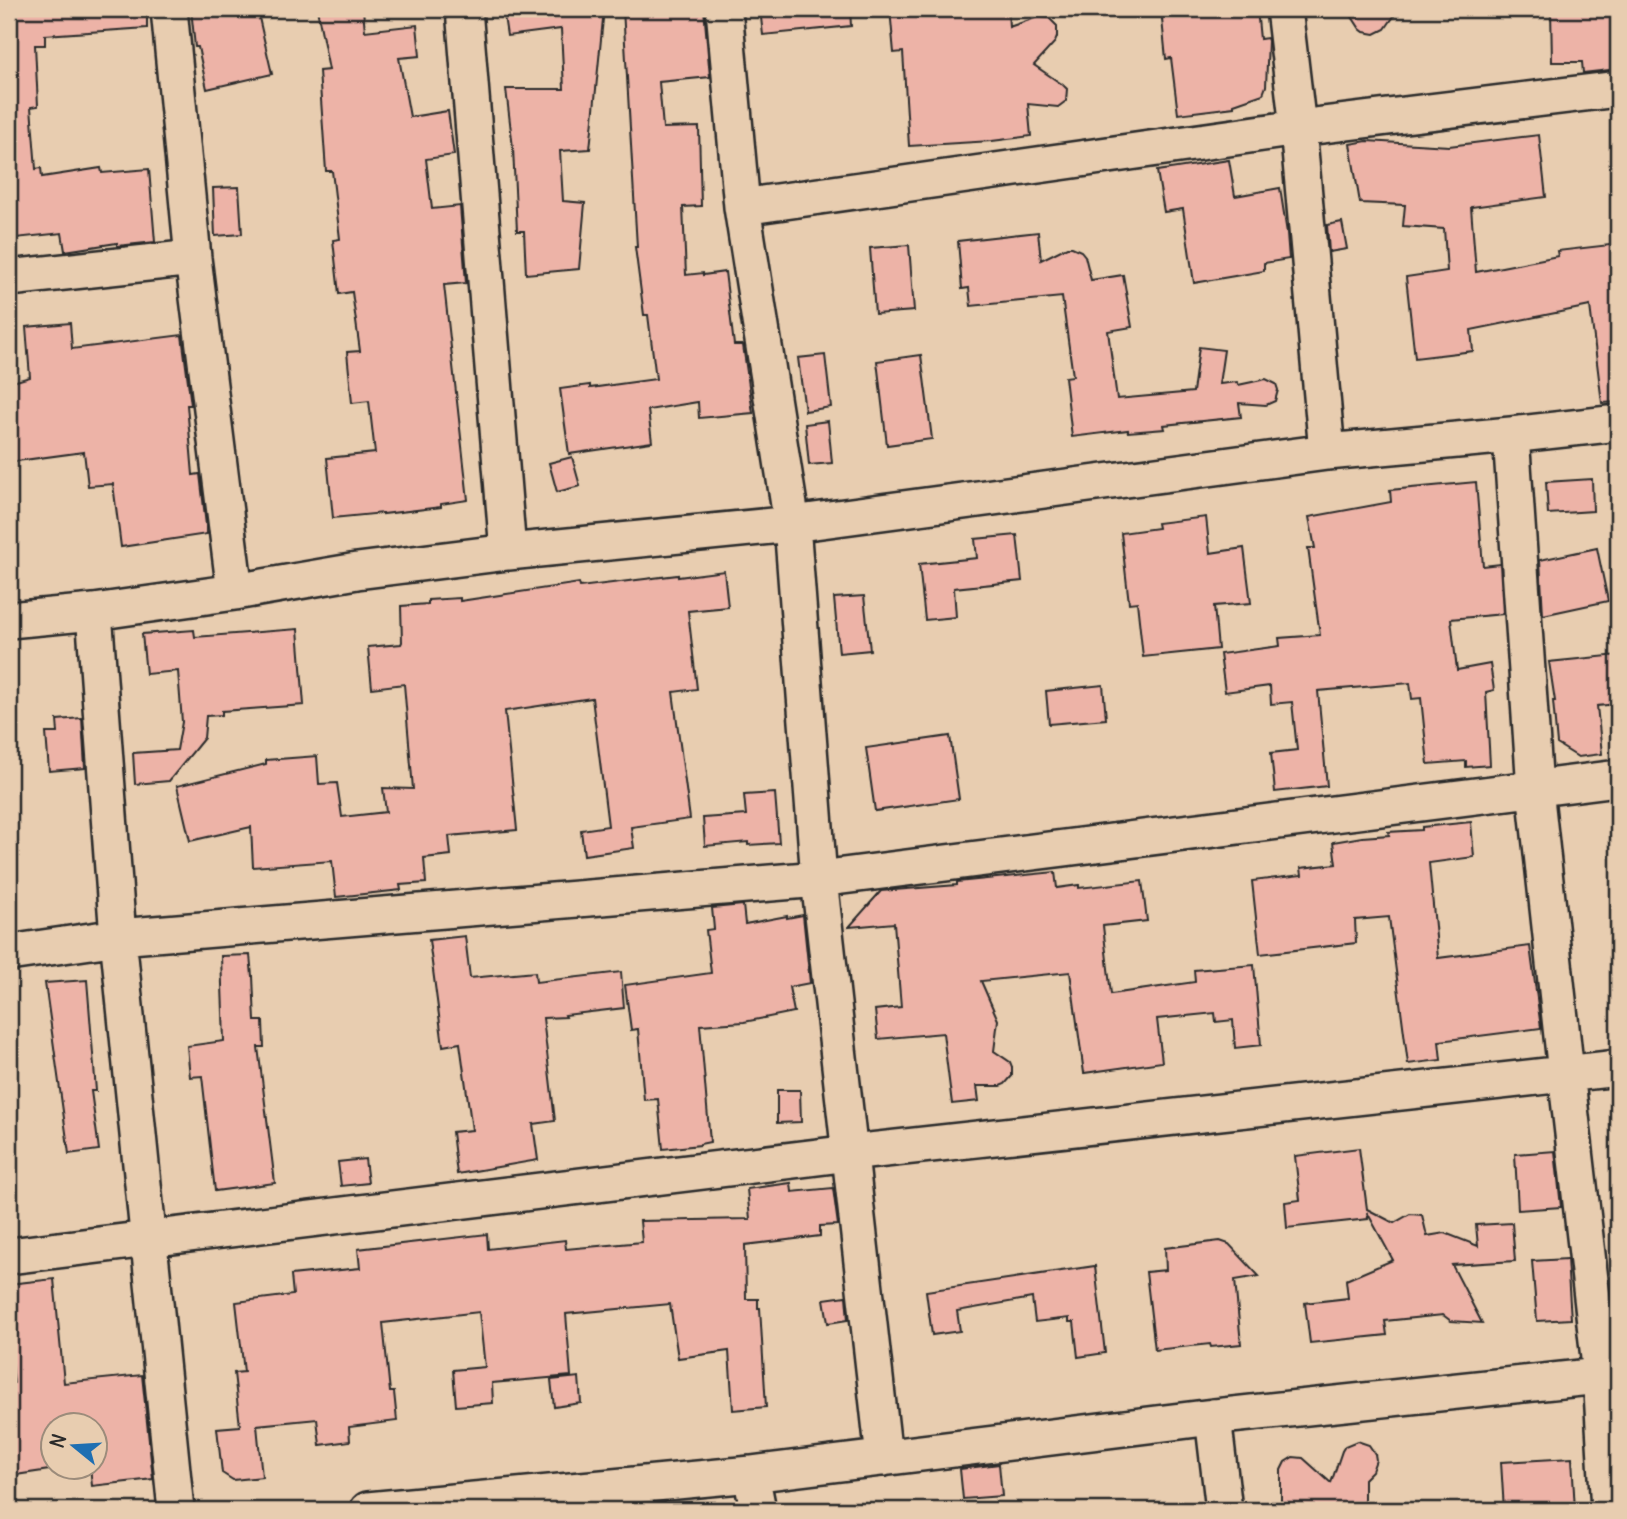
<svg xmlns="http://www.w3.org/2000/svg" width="1627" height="1519" font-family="Delius,sans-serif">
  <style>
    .building { fill: #edb3a7; stroke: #2b2b2b; stroke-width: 2 }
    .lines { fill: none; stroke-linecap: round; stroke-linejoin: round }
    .minor-casing { stroke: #2b2b2b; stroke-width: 40 }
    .minor { stroke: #e8cdb0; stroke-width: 35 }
  </style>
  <rect width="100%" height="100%" fill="#e8cdb0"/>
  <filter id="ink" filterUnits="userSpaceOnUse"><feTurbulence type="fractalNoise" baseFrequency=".0143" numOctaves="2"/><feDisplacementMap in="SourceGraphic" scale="14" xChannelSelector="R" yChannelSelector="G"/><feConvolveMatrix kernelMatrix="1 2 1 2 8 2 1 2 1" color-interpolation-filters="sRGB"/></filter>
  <g filter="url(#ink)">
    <!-- building -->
    <path class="building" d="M 9,9 L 147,9 L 147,28 L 45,35 L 45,45 L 35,45 L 38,106 L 31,107 L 36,169 L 41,168 L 42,177 L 101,168 L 102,173 L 149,169 L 155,242 L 117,246 L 117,243 L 65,251 L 62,233 L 16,238 L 10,170 L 9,171 Z
      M 191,9 L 257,9 L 272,74 L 207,89 L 198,47 L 195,47 Z
      M 317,9 L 363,9 L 365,31 L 417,25 L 420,56 L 399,58 L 410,117 L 448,111 L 454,155 L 426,159 L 432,209 L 460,206 L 466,283 L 444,285 L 468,500 L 441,504 L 441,507 L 383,514 L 383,513 L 333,518 L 327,458 L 375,453 L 369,401 L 352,403 L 347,352 L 360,351 L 352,292 L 339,294 L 333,240 L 340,239 L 332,171 L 326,171 L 319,71 L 329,70 Z
      M 503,9 L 604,9 L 590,149 L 560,151 L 563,201 L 585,203 L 579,269 L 526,274 L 524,231 L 517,231 L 513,148 L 506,89 L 564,89 L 561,29 L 507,36 Z
      M 623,9 L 704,9 L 710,77 L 659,82 L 663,128 L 699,127 L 701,206 L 683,207 L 686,275 L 703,273 L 703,275 L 725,272 L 734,345 L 743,345 L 753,413 L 699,418 L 698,402 L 648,410 L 652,442 L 569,454 L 560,389 L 590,385 L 590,388 L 656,379 L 648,315 L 644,315 L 635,247 L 637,247 Z
      M 760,9 L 850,9 L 851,26 L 763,35 Z
      M 890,9 L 914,9 L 915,16 L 1008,9 L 1009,27 L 1038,17 L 1049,18 L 1057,26 L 1057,37 L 1055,42 L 1034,65 L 1063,85 L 1067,89 L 1066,101 L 1058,107 L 1028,104 L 1031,136 L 992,141 L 909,146 L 903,52 L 894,53 Z
      M 1161,9 L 1257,9 L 1260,39 L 1267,38 L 1268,41 L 1266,86 L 1263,94 L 1234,104 L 1234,107 L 1178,114 L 1171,58 L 1166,59 Z
      M 1347,9 L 1399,9 L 1385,29 L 1375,34 L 1364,32 L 1360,29 Z
      M 1551,9 L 1618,9 L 1618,69 L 1583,73 L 1582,62 L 1552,62 Z
      M 1539,135 L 1546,197 L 1471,207 L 1476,272 L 1558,256 L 1557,251 L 1618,244 L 1618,402 L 1602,403 L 1590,306 L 1471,330 L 1473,351 L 1415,358 L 1406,277 L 1447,271 L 1444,229 L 1403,226 L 1405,205 L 1360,203 L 1350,144 L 1367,141 L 1449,146 Z
      M 1229,160 L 1235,196 L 1280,188 L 1287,233 L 1289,259 L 1264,263 L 1264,271 L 1194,283 L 1183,209 L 1164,212 L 1157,171 Z
      M 239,187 L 242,234 L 215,236 L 213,188 Z
      M 1342,222 L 1347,249 L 1329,252 L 1327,225 Z
      M 1038,232 L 1041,260 L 1067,247 L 1072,247 L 1081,251 L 1085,256 L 1091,280 L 1123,275 L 1132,327 L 1108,331 L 1117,399 L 1193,392 L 1199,347 L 1224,350 L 1219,384 L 1237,382 L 1238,385 L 1266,379 L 1276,384 L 1278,390 L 1275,401 L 1266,405 L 1239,403 L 1241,417 L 1164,425 L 1165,429 L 1128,432 L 1128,430 L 1072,437 L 1065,377 L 1073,376 L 1062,297 L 971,306 L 969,288 L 962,289 L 958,241 Z
      M 909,245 L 914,311 L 875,314 L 870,248 Z
      M 70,323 L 72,349 L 182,335 L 191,405 L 187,405 L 193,475 L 200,474 L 207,534 L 121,547 L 113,484 L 88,486 L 84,452 L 9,462 L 9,383 L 30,377 L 26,327 Z
      M 825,355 L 831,407 L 805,411 L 798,358 Z
      M 921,355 L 932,439 L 887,445 L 877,361 Z
      M 828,421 L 832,463 L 809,465 L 805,424 Z
      M 572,457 L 580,486 L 557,492 L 549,463 Z
      M 1592,479 L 1593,511 L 1548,514 L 1546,482 Z
      M 1476,482 L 1483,566 L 1500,564 L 1503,614 L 1451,619 L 1457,670 L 1490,664 L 1494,690 L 1486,692 L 1490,765 L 1466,767 L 1466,761 L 1428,764 L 1421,698 L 1412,699 L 1410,683 L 1318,691 L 1327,786 L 1275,792 L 1271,753 L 1297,750 L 1292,702 L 1271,704 L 1270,686 L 1225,692 L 1220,654 L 1280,646 L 1279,638 L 1320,635 L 1308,548 L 1315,548 L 1309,517 L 1391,502 L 1390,490 Z
      M 1206,517 L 1210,553 L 1244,548 L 1251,603 L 1214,606 L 1218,649 L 1143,657 L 1137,602 L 1129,603 L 1121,533 L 1158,528 L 1157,523 Z
      M 1017,535 L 1022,581 L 954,588 L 956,617 L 925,620 L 919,564 L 977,558 L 975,539 Z
      M 1597,548 L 1608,601 L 1543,615 L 1540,560 Z
      M 724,571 L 728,607 L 688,611 L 697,689 L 673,692 L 690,819 L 631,827 L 634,848 L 584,855 L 581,830 L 608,826 L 592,698 L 505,711 L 517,830 L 449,836 L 451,855 L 424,858 L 426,883 L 400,885 L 401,890 L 336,897 L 332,861 L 253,867 L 251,827 L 190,841 L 177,786 L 266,764 L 266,760 L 317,756 L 319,784 L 337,783 L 342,817 L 386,812 L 383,788 L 413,789 L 404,684 L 372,688 L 368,647 L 401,644 L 402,642 L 401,606 L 428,604 L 428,600 L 460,598 L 460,601 L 579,583 L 580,587 L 678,575 L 678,577 Z
      M 864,596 L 870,650 L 839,653 L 834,598 Z
      M 298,629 L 304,705 L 222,711 L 222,715 L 206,716 L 204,738 L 169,781 L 135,784 L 133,753 L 177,750 L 182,722 L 178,671 L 146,674 L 142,634 L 194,630 L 195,637 Z
      M 1618,655 L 1618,704 L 1597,706 L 1602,754 L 1578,757 L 1557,744 L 1553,701 L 1555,701 L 1549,662 Z
      M 1103,685 L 1106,719 L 1049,724 L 1046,691 Z
      M 82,718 L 85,768 L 49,771 L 46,733 L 58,733 L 57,720 Z
      M 950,736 L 959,799 L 875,811 L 866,748 Z
      M 775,793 L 779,843 L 748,845 L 748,842 L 705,846 L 703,818 L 746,815 L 744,795 Z
      M 1471,822 L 1474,857 L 1429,863 L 1438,958 L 1530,946 L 1541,1028 L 1439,1041 L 1441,1060 L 1408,1064 L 1389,917 L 1355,920 L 1356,943 L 1260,954 L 1252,881 L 1302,875 L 1301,868 L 1336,864 L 1333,842 L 1362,837 L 1389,835 L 1388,832 L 1422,830 L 1422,827 Z
      M 1055,872 L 1057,888 L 1079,885 L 1079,888 L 1142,881 L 1147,921 L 1103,926 L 1111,994 L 1195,982 L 1194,970 L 1254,965 L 1261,1045 L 1235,1048 L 1233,1020 L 1216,1022 L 1215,1013 L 1157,1019 L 1162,1062 L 1084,1073 L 1070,972 L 981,981 L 998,1020 L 994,1051 L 1010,1062 L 1012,1067 L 1012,1076 L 1005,1084 L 1000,1086 L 977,1086 L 979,1101 L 952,1104 L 943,1033 L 878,1039 L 875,1010 L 901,1007 L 894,923 L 849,927 L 881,891 L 957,885 L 957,882 Z
      M 743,905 L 745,924 L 787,916 L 787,918 L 803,915 L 810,983 L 789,987 L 794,1012 L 744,1022 L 700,1025 L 710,1142 L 700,1144 L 700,1145 L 663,1149 L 658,1099 L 644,1100 L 638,1029 L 631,1030 L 625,985 L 711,973 L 706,930 L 714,929 L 712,908 Z
      M 465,936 L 470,978 L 535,972 L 536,982 L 621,972 L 624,1008 L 565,1015 L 566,1017 L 543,1018 L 555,1121 L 533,1124 L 538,1160 L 457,1174 L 452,1132 L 472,1130 L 460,1043 L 443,1046 L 429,940 Z
      M 250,955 L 252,976 L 253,976 L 255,1021 L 263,1021 L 264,1047 L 258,1047 L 275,1183 L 215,1191 L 202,1076 L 190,1077 L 187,1046 L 224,1041 L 221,956 Z
      M 87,980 L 96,1091 L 91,1091 L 99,1150 L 69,1154 L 45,983 Z
      M 777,1090 L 800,1090 L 801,1122 L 777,1123 Z
      M 1359,1148 L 1367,1209 L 1394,1223 L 1410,1214 L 1422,1215 L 1427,1236 L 1445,1233 L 1478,1246 L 1476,1225 L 1512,1223 L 1515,1261 L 1452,1265 L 1482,1323 L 1451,1321 L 1443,1315 L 1385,1321 L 1387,1335 L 1310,1343 L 1305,1303 L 1348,1298 L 1346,1280 L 1393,1260 L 1367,1212 L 1368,1219 L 1287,1228 L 1285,1202 L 1300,1200 L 1295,1156 Z
      M 1555,1151 L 1561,1207 L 1518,1210 L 1515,1154 Z
      M 365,1159 L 368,1183 L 341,1186 L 338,1162 Z
      M 791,1183 L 792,1192 L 833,1188 L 838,1225 L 820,1226 L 820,1236 L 745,1245 L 746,1299 L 758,1299 L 758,1308 L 760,1308 L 766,1407 L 733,1410 L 729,1351 L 678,1358 L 670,1304 L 566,1314 L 571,1376 L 492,1383 L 493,1403 L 456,1406 L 453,1370 L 485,1367 L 479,1312 L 383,1323 L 390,1392 L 394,1392 L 397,1421 L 349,1427 L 350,1441 L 320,1445 L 317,1419 L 257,1425 L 262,1477 L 233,1480 L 222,1473 L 217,1428 L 240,1426 L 234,1373 L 244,1372 L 236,1302 L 293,1295 L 291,1275 L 360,1268 L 358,1249 L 487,1234 L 488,1249 L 565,1240 L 566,1249 L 642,1242 L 640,1221 L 750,1219 L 747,1189 Z
      M 1220,1241 L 1229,1244 L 1259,1276 L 1235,1280 L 1241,1344 L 1211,1347 L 1210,1344 L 1155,1350 L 1146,1272 L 1166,1270 L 1165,1248 Z
      M 1567,1259 L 1571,1319 L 1537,1321 L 1532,1261 Z
      M 1095,1266 L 1105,1353 L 1078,1357 L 1074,1322 L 1069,1322 L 1069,1318 L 1035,1322 L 1032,1298 L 957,1311 L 960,1331 L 932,1335 L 926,1291 Z
      M 54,1279 L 64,1383 L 142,1375 L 153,1479 L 92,1486 L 90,1466 L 94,1466 L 94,1424 L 52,1424 L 52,1466 L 76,1466 L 9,1476 L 9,1384 L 14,1383 L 9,1332 L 9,1284 Z
      M 846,1296 L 848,1320 L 828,1323 L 824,1299 Z
      M 579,1377 L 581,1403 L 554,1407 L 551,1380 Z
      M 1357,1441 L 1369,1445 L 1375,1454 L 1376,1460 L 1372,1471 L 1364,1479 L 1364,1510 L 1281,1510 L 1281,1470 L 1285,1462 L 1293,1457 L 1303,1458 L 1331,1483 L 1342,1451 L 1345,1446 Z
      M 1572,1458 L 1575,1510 L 1504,1510 L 1501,1462 Z
      M 999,1464 L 1002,1496 L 963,1499 L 960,1469 Z"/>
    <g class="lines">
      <!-- minor casing -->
      <g class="minor-casing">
        <path id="minor" d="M 169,9 L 193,258 L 235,592
          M 464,9 L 508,552
          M 724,9 L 742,207 L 792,524 L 819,879 L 884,1458
          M 1284,9 L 1298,128 L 1327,452
          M 742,207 L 1298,128 L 1618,89
          M 9,278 L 193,258
          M 1511,435 L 1535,789 L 1566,1073 L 1601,1375 L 1609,1510
          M 94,612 L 118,937 L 176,1510
          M 9,620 L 94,612 L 235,592 L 357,571 L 508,552 L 792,524 L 1327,452 L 1511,435 L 1618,423
          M 9,953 L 118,937 L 819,879 L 1618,778
          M 9,1256 L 850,1153 L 1618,1068
          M 1213,1417 L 1224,1510
          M 751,1474 L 758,1510
          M 368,1510 L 751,1474 L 1213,1417 L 1618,1374"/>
      </g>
      <!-- minor -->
      <use href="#minor" class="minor"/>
    </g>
  </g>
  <!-- margin -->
  <rect width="1627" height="1519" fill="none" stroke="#e8cdb0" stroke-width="35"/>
  <rect x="18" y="18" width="1592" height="1484" fill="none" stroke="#2b2b2b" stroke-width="2.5" filter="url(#ink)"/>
  <!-- north arrow -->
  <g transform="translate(74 1446) rotate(288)"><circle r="33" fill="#e8cdb0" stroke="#9c8c7b" stroke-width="2"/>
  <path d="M0-5L12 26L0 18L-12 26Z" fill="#1f6fb2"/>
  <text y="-10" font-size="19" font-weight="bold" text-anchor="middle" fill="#2b2b2b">N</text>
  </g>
</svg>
